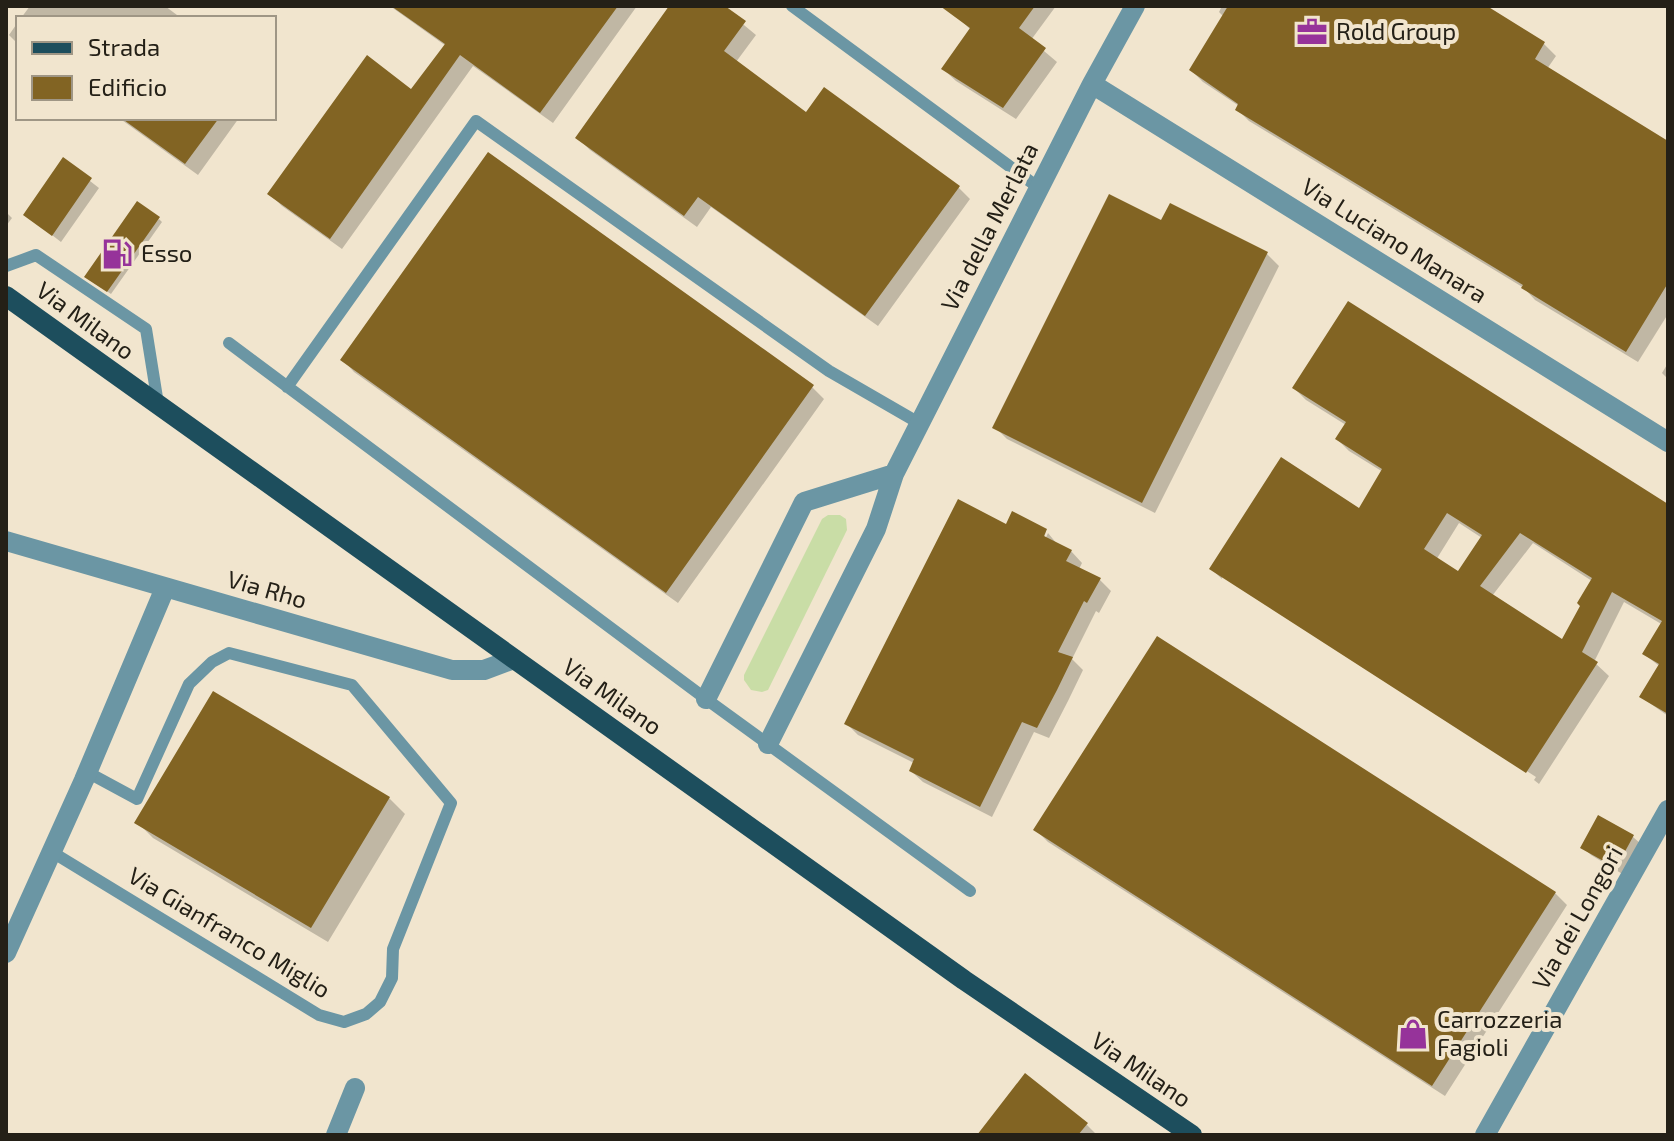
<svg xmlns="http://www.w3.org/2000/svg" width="1674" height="1141" font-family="'Exo 2',sans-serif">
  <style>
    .green { fill: #c9dda6 }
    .shadow { fill: #0003; fill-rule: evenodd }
    .building { fill: #826423; fill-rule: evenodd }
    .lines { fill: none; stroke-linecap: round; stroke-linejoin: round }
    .lane { stroke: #6b96a4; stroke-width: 12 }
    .street { stroke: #6b96a4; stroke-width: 20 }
    .primary { stroke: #1d4e5d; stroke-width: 20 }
    .labels { text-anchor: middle; stroke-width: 8; stroke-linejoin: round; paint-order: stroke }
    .poi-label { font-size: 24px; fill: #242017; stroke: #f1e5ce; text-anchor: start }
    .street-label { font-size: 24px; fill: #242017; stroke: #f1e5ce }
  </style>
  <rect width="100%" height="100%" fill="#f1e5ce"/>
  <!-- green -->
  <path class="green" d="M 828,515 L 840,515 L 846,519 L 847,530 L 768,690 L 762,692 L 751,690 L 744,680 L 744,675 L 822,519 Z"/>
  <!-- shadow -->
  <path class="shadow" d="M 30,6 L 165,6 L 181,18 L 21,18 Z
    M 390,6 L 637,6 L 553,123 L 473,66 L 342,249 L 282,206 L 270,194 L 412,92 L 446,46 Z
    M 672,6 L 721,6 L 756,35 L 736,62 L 806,115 L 958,187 L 970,199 L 878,326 L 711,207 L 697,227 L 590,150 L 578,138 Z
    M 958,6 L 1056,6 L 1031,40 L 1057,62 L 1016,119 L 956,81 L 943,69 L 971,30 L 953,13 Z
    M 1222,6 L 1483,6 L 1544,44 L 1556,56 L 1547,69 L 1668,143 L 1668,314 L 1638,362 L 1535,300 L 1524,288 L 1249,121 L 1237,109 L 1239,106 L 1203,82 L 1191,70 L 1224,17 L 1219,12 Z
    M 18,22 L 18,44 L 9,35 Z
    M 119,118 L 239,118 L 198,175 Z
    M 63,160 L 99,188 L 61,242 L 26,215 Z
    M 6,212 L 12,218 L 6,226 Z
    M 159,219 L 162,222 L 111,294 L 90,280 Z
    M 1162,223 L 1267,254 L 1279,266 L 1155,513 L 1007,439 L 995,427 Z
    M 343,360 L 812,387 L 824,399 L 678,603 L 354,372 Z
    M 1668,363 L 1668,379 L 1662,373 Z
    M 1294,388 L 1668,506 L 1668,673 L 1644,654 L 1663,625 L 1624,602 L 1594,662 L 1609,676 L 1539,784 L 1534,780 L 1536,777 L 1222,575 L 1222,579 L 1211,569 L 1359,510 L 1383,472 L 1349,451 L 1337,439 L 1346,425 L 1306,400 ZM 1459,523 L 1482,538 L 1458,574 L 1436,560 ZM 1533,543 L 1592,581 L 1582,606 L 1562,641 L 1492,596 Z
    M 1007,526 L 1046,531 L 1042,546 L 1048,533 L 1057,544 L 1071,551 L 1082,563 L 1079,569 L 1099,579 L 1111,591 L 1099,613 L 1096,611 L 1072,659 L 1083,670 L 1068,701 L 1049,738 L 1034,732 L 992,817 L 923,782 L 911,771 L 914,763 L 858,735 L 847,724 Z
    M 1668,690 L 1668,716 L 1641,697 Z
    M 389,798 L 405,814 L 328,942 L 153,838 L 137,822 Z
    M 1036,830 L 1555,893 L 1567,905 L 1445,1096 L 1048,842 Z
    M 1633,837 L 1641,844 L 1624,875 L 1591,855 L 1583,847 Z
    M 1026,1076 L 1087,1125 L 1097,1135 L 980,1135 Z"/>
  <!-- building -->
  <path class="building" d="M 391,6 L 618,6 L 540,113 L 460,55 L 330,239 L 267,194 L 367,55 L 411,89 L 445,44 Z
    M 669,6 L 725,6 L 746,21 L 724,51 L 806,112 L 824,87 L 960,186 L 865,316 L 698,197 L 684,216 L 575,138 Z
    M 940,6 L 1035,6 L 1019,28 L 1046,48 L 1003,108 L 941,69 L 970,28 Z
    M 1228,6 L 1487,6 L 1545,42 L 1535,59 L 1668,141 L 1668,283 L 1626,352 L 1521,288 L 1523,285 L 1235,110 L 1238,104 L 1189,70 Z
    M 121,118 L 219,118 L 185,164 Z
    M 488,152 L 814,385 L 666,593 L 340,360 Z
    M 63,157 L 92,178 L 52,236 L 23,215 Z
    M 1109,194 L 1161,220 L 1170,203 L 1268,252 L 1142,503 L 992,428 Z
    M 137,201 L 160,217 L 107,292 L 84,277 Z
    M 1348,301 L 1668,504 L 1668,714 L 1639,697 L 1659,664 L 1642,654 L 1662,621 L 1612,592 L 1582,652 L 1598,662 L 1526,773 L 1209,569 L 1281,457 L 1359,508 L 1382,469 L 1335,439 L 1346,422 L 1292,388 ZM 1447,513 L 1482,535 L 1458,571 L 1424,549 ZM 1520,533 L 1592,578 L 1577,603 L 1580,606 L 1562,639 L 1480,586 Z
    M 958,499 L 1006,524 L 1012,511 L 1047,529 L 1044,536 L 1072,550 L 1066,561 L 1101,578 L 1087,603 L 1084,601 L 1058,652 L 1073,657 L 1057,690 L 1037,728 L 1022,722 L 980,807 L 909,771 L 914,759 L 844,724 Z
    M 1157,636 L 1556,892 L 1432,1086 L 1033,830 Z
    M 213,691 L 390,797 L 311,928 L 134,823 Z
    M 1598,815 L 1634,835 L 1616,868 L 1580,848 Z
    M 1025,1073 L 1088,1123 L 1078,1135 L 977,1135 Z"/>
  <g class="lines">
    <!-- lane -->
    <path class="lane" d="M 792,6 L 1039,188
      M 6,266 L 36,255 L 146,329 L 158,404
      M 229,343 L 706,699 L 970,891
      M 287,387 L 476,121 L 829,371 L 919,423
      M 52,852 L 319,1015 L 344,1022 L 366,1014 L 380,1002 L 392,978 L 393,949 L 451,803 L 352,685 L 229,653 L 212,662 L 189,684 L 137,799 L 87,772"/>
    <!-- street -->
    <path class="street" d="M 1092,84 L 1668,442
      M 6,541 L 452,670 L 484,670 L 514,659
      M 706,699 L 804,502 L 894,474
      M 768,744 L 876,529 L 894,474 L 1092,84 L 1135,6
      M 6,953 L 84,780 L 165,588
      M 336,1135 L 355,1088
      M 1485,1135 L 1668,810"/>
    <!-- primary -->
    <path class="primary" d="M 6,296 L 964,980 L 1192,1135"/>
  </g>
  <!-- icons -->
  <defs>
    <g id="office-bare" transform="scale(2.4)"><path d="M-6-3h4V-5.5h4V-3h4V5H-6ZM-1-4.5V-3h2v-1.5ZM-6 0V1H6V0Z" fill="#96339a" stroke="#f1e5ce" stroke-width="2.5" paint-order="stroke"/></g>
    <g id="fuel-bare" transform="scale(2.4)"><path d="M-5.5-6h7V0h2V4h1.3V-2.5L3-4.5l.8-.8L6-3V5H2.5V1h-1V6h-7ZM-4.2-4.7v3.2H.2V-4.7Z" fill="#96339a" stroke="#f1e5ce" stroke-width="2.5" paint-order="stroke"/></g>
    <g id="shop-bare" transform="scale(2.4)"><path d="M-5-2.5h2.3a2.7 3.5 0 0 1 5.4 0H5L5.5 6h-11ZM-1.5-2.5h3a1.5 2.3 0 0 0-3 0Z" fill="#96339a" stroke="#f1e5ce" stroke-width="2.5" paint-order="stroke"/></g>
  </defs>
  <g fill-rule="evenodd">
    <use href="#office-bare" x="1312" y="32"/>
    <use href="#fuel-bare" x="117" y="254"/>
    <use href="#shop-bare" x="1413" y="1034"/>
  </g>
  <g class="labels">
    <!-- poi labels -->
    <g class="poi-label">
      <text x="1336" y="40">Rold Group</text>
      <text x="141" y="262">Esso</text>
      <text x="1437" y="1028">Carrozzeria<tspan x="1437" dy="28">Fagioli</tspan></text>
    </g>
    <!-- street labels -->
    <g class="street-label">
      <text transform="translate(990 227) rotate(-63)" y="8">Via della Merlata</text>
      <text transform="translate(1394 241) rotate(32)" y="8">Via Luciano Manara</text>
      <text transform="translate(85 321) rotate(36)" y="8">Via Milano</text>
      <text transform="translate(267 590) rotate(16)" y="8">Via Rho</text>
      <text transform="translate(612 697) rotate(35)" y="8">Via Milano</text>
      <text transform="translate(1578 918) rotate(-61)" y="8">Via dei Longori</text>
      <text transform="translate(229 933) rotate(31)" y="8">Via Gianfranco Miglio</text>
      <text transform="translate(1141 1070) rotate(34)" y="8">Via Milano</text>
    </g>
  </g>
  <!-- border -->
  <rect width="1674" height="1141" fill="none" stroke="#242017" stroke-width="16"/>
  <!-- legend -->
  <rect x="16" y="16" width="260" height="104" fill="#f1e5ce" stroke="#9f9685" stroke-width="2"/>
  <rect x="32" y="42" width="40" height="12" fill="#1d4e5d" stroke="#9f9685" stroke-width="2"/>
  <text x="88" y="56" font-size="24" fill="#242017">Strada</text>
  <rect x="32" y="76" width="40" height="24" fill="#826423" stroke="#9f9685" stroke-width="2"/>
  <text x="88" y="96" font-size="24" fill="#242017">Edificio</text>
</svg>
